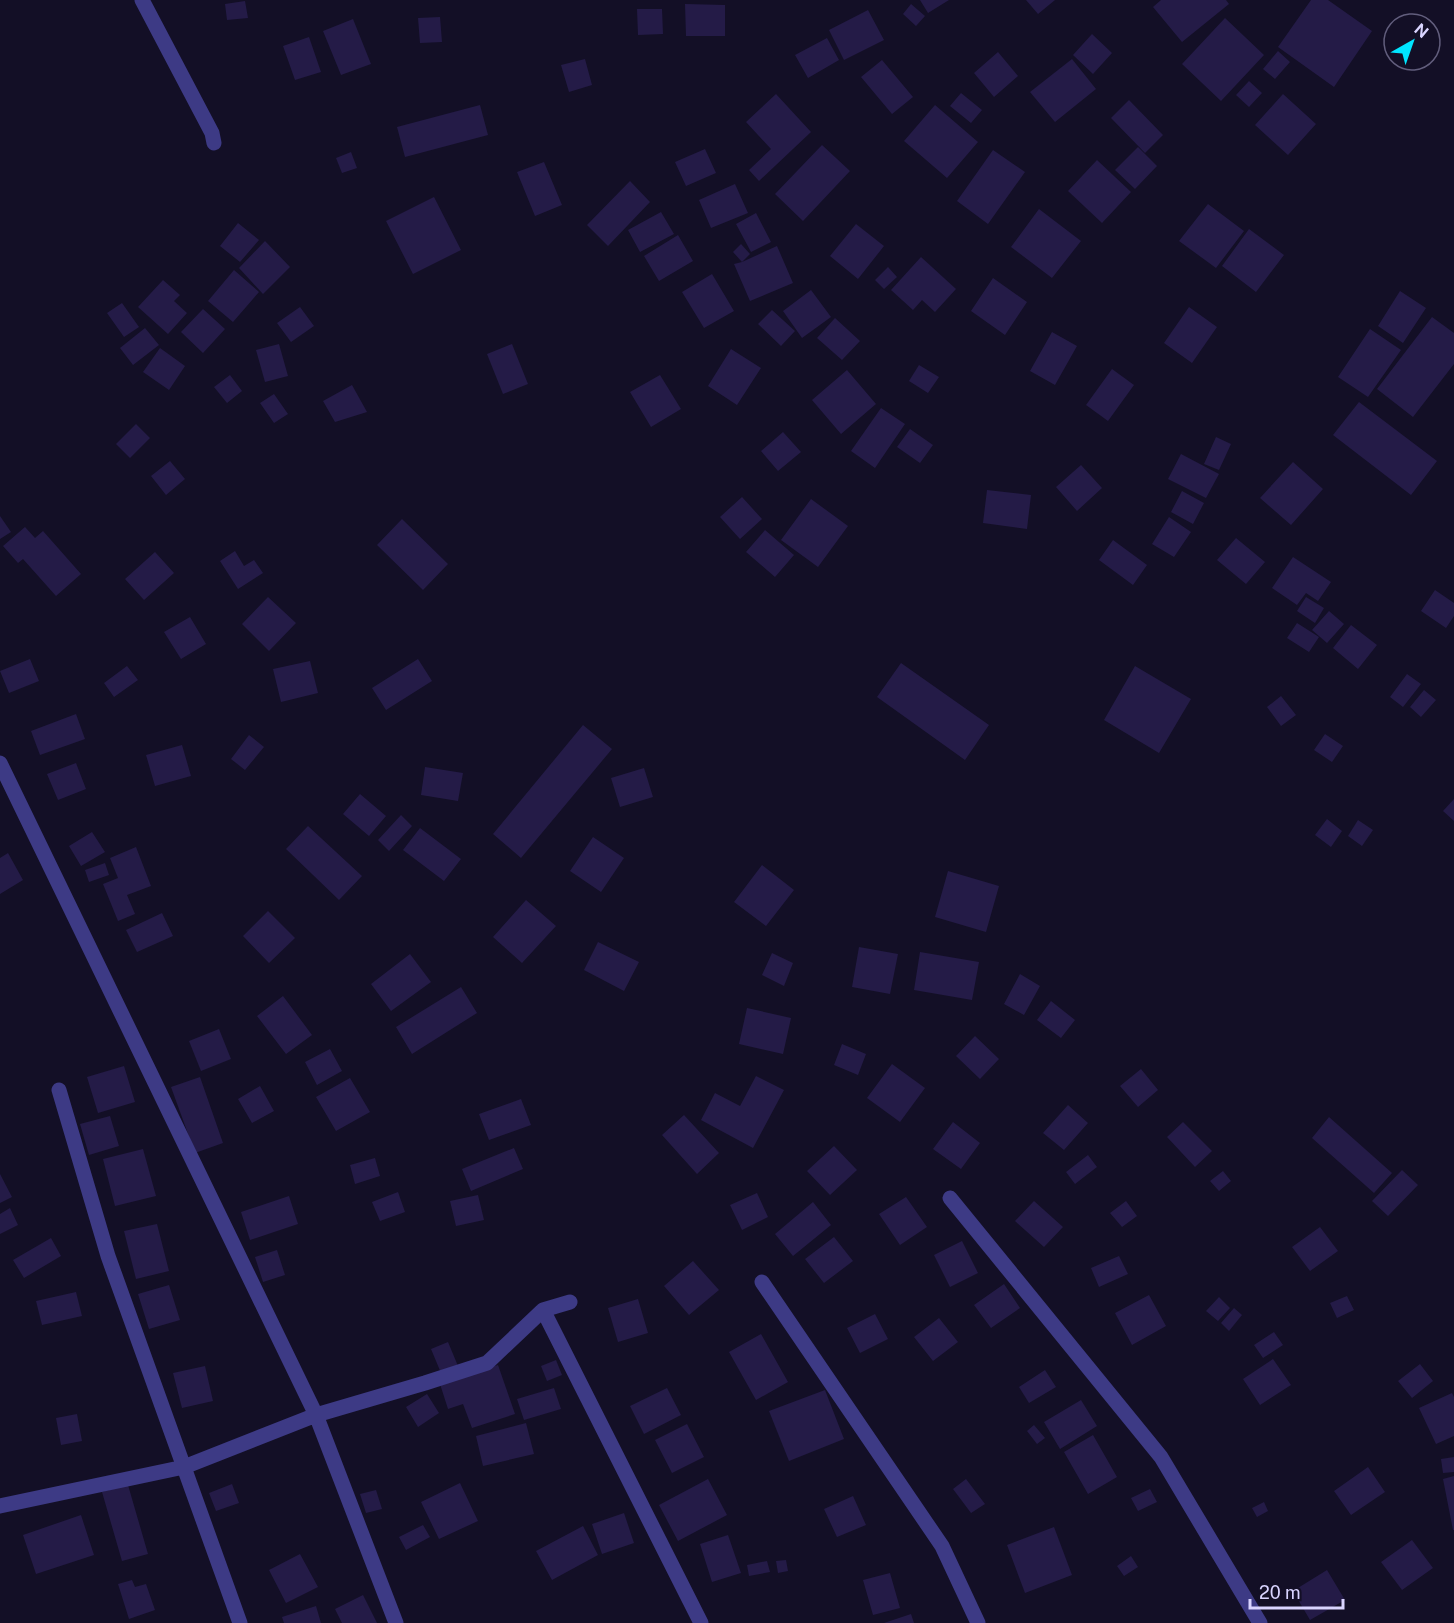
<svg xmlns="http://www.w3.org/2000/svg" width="1454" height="1623" font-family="'Public Sans',sans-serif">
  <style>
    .building { fill: #241b47 }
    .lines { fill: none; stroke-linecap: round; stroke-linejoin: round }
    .minor { stroke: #3d3a85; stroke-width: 15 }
  </style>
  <rect width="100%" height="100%" fill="#130f26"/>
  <!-- building -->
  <path class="building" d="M 920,0 L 949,0 L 928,13 Z
    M 1026,0 L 1055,0 L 1038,14 Z
    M 1161,0 L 1226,0 L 1229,4 L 1182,42 L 1153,7 Z
    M 1311,0 L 1328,0 L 1372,31 L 1334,87 L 1278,47 Z
    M 245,1 L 248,18 L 227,20 L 225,4 Z
    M 685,4 L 725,5 L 725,36 L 686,36 Z
    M 911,4 L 925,16 L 916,26 L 903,14 Z
    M 637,9 L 662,9 L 663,34 L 638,35 Z
    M 868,10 L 884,40 L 844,60 L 829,30 Z
    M 440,17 L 442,42 L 420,43 L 418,18 Z
    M 1225,18 L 1264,55 L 1221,101 L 1182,64 Z
    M 353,19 L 371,64 L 341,75 L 323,31 Z
    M 1092,34 L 1112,53 L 1093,74 L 1073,55 Z
    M 309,37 L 321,72 L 295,80 L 283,46 Z
    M 827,38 L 839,60 L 808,78 L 795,55 Z
    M 1278,51 L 1290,62 L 1275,79 L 1263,69 Z
    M 998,52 L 1018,76 L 994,97 L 974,73 Z
    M 585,59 L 592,85 L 569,92 L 561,65 Z
    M 1072,59 L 1096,89 L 1055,122 L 1030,92 Z
    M 882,60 L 913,97 L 892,114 L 861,77 Z
    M 1249,81 L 1262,93 L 1249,107 L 1236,95 Z
    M 961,93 L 982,110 L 971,123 L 950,106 Z
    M 776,94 L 811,132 L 759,181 L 749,170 L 771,149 L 746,122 Z
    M 1283,94 L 1316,124 L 1288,155 L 1255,125 Z
    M 1129,100 L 1163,135 L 1145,153 L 1111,118 Z
    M 480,105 L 488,135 L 405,157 L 397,127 Z
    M 935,105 L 978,142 L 947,178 L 904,141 Z
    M 822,145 L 850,171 L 803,221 L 775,194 Z
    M 1138,147 L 1157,166 L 1135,189 L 1115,170 Z
    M 705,149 L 716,173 L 686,186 L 675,162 Z
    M 993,150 L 1025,172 L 988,224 L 957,201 Z
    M 351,152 L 357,168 L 342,173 L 336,158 Z
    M 1097,160 L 1131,192 L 1102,223 L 1068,191 Z
    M 544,162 L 562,205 L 535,216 L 517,172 Z
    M 630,181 L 650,202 L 608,246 L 587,225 Z
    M 735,184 L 748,213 L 711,228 L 699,200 Z
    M 434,197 L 461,250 L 413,274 L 386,221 Z
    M 1208,204 L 1244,231 L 1216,268 L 1179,241 Z
    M 1039,209 L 1081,241 L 1052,278 L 1011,247 Z
    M 661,212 L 674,234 L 640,252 L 628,230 Z
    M 756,213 L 771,242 L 751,252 L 736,224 Z
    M 238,223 L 259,240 L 240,262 L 220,246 Z
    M 856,224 L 884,246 L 858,279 L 830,256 Z
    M 1249,229 L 1284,255 L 1256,292 L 1222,266 Z
    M 678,235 L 693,261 L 659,281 L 644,256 Z
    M 265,241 L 290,267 L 263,294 L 239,268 Z
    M 741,244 L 750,254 L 742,262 L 733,252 Z
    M 777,246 L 793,283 L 750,301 L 734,264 L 742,262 Z
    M 921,257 L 956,289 L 935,312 L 922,300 L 913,310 L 891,290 Z
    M 888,267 L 897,277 L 884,289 L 875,280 Z
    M 234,270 L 259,292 L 233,322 L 208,301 Z
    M 712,274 L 734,311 L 704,328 L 682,292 Z
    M 993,278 L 1027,302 L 1005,335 L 971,311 Z
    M 163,280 L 180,295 L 174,301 L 187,313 L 168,334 L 138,307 Z
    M 811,290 L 831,317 L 802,338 L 783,311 Z
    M 1400,291 L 1426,308 L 1403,343 L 1378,326 Z
    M 122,303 L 139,327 L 124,337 L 107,313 Z
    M 300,307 L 314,326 L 291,342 L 277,323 Z
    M 1189,307 L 1217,327 L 1192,363 L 1164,343 Z
    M 203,309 L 225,329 L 203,353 L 181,332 Z
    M 772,310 L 795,331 L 781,346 L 758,324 Z
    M 1432,317 L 1454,333 L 1454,364 L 1413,417 L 1377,389 Z
    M 835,318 L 860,341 L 842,360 L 817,338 Z
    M 145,328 L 159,345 L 133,365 L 120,348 Z
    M 1370,329 L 1401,350 L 1368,397 L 1338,377 Z
    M 1052,332 L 1077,346 L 1055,385 L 1030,371 Z
    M 279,344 L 288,376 L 265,382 L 256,350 Z
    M 512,344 L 528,384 L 503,394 L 487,354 Z
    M 160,348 L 185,366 L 169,390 L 143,372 Z
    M 731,349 L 761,368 L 737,405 L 708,386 Z
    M 919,365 L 939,377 L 928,393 L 909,381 Z
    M 1112,369 L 1134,385 L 1108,421 L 1086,405 Z
    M 847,370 L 876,404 L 841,434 L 812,400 Z
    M 230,375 L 242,391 L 227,403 L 214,387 Z
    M 660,375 L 681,409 L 651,427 L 630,392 Z
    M 352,385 L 367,412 L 335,422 L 323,401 Z
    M 274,394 L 288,414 L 274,423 L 260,403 Z
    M 1359,402 L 1437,461 L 1411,495 L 1333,435 Z
    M 881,408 L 905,424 L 875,468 L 851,451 Z
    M 136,424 L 150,438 L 130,458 L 116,444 Z
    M 910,429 L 933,445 L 920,463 L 897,447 Z
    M 783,432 L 801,452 L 778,471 L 761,451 Z
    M 1216,437 L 1231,444 L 1219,470 L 1204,464 Z
    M 1181,454 L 1219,474 L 1206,498 L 1168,479 Z
    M 170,461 L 185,479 L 166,495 L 151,476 Z
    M 1293,462 L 1323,489 L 1291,525 L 1260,498 Z
    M 1081,465 L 1102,488 L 1077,511 L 1056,487 Z
    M 987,490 L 1031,495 L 1027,529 L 983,523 Z
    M 1182,491 L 1204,503 L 1193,524 L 1171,512 Z
    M 742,497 L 762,519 L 740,539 L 720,517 Z
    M 811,499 L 848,526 L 818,567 L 781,540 Z
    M 0,516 L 11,532 L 0,539 Z
    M 1169,517 L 1191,532 L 1174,557 L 1152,544 Z
    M 402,519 L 448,564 L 423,590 L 377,545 Z
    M 25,527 L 35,538 L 43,531 L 81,574 L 56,596 L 23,559 L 18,563 L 3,546 Z
    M 765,530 L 794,555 L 775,577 L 746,552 Z
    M 1236,538 L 1265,562 L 1246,584 L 1217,560 Z
    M 1113,540 L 1147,565 L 1133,585 L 1099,560 Z
    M 235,551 L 244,566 L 254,560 L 263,573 L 238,589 L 220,561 Z
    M 155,552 L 174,573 L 144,600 L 125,579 Z
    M 1293,557 L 1331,582 L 1318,601 L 1306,593 L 1297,605 L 1272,588 Z
    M 1435,590 L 1454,603 L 1454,616 L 1446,628 L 1421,611 Z
    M 268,597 L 296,623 L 269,651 L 242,624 Z
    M 1306,597 L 1324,608 L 1315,623 L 1297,611 Z
    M 1329,611 L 1344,624 L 1327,643 L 1312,630 Z
    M 190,617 L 206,644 L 181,659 L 164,632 Z
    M 1297,623 L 1319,637 L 1309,652 L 1287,638 Z
    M 1351,625 L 1377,645 L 1358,669 L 1333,648 Z
    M 30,659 L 39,681 L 9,693 L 0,671 Z
    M 418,659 L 432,681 L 386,710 L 372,688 Z
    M 310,661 L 318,693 L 281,702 L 273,669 Z
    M 901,663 L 989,725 L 965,760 L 877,697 Z
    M 127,666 L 138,680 L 114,697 L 104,683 Z
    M 1135,666 L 1191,699 L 1159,753 L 1104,720 Z
    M 1407,674 L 1421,684 L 1403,707 L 1390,697 Z
    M 1424,690 L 1436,700 L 1421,717 L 1410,707 Z
    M 1281,696 L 1296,715 L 1281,726 L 1267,707 Z
    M 76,714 L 85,739 L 40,755 L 31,731 Z
    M 583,725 L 612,749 L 521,858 L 493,834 Z
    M 1325,734 L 1343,746 L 1332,762 L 1314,750 Z
    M 249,735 L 264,747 L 245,770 L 231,759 Z
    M 182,745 L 191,776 L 155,786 L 146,755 Z
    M 76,763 L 86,789 L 58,800 L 47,774 Z
    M 425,767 L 463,773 L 458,801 L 421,795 Z
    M 644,768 L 653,797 L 620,807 L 611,778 Z
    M 360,794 L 386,816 L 369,836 L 343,814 Z
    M 1454,799 L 1454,821 L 1443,811 Z
    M 401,815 L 412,826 L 389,851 L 378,840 Z
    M 1327,819 L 1342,831 L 1331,847 L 1315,835 Z
    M 1358,820 L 1373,830 L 1362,846 L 1348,836 Z
    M 308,826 L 362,876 L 339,900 L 286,849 Z
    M 420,828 L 461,859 L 444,881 L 403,850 Z
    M 92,832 L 105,852 L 81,866 L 69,846 Z
    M 593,837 L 624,858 L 601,892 L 570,871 Z
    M 136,847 L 151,886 L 127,895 L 135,914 L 118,921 L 103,884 L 118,878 L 110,858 Z
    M 8,853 L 23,880 L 0,894 L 0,858 Z
    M 105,863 L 109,875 L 89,882 L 85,870 Z
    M 762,865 L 794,890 L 766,926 L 734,902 Z
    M 948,871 L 999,886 L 986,932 L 935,917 Z
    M 526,900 L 556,926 L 522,963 L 493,937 Z
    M 268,911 L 295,938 L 269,963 L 243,936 Z
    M 162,913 L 173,936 L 137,952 L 126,930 Z
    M 598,942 L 639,962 L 624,991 L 584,970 Z
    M 859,947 L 898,954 L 890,994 L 852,987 Z
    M 920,952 L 979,962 L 972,1000 L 914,990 Z
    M 772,953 L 793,963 L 784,986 L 762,975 Z
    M 410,954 L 431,982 L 391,1011 L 371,984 Z
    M 1020,974 L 1040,986 L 1024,1015 L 1004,1004 Z
    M 461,987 L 477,1013 L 412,1054 L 396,1027 Z
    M 283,996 L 312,1035 L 286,1054 L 257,1016 Z
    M 1051,1001 L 1075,1020 L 1061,1038 L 1037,1020 Z
    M 747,1008 L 791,1018 L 783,1054 L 739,1044 Z
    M 219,1029 L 231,1059 L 201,1071 L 189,1041 Z
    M 975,1036 L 999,1059 L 980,1079 L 956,1056 Z
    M 842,1044 L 866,1054 L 858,1075 L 834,1065 Z
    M 330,1049 L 342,1071 L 317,1085 L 305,1062 Z
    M 892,1064 L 925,1088 L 900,1122 L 867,1098 Z
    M 124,1066 L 135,1102 L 98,1113 L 87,1077 Z
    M 1141,1069 L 1158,1090 L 1138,1107 L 1120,1086 Z
    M 756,1076 L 784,1090 L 753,1148 L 701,1120 L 715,1093 L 740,1106 Z
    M 200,1077 L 223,1143 L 195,1153 L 171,1087 Z
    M 350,1078 L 370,1112 L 336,1131 L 316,1097 Z
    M 260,1086 L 274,1111 L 252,1123 L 238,1099 Z
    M 521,1099 L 531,1125 L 489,1140 L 479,1114 Z
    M 1068,1105 L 1088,1123 L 1064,1150 L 1043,1133 Z
    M 684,1115 L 719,1153 L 697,1174 L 662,1135 Z
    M 110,1116 L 119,1146 L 89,1155 L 80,1124 Z
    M 1329,1117 L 1392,1173 L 1374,1193 L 1312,1138 Z
    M 953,1122 L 980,1143 L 961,1169 L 933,1149 Z
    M 1183,1122 L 1212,1151 L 1195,1167 L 1167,1137 Z
    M 834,1146 L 857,1170 L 830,1195 L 807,1171 Z
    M 514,1148 L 523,1169 L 471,1191 L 462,1169 Z
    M 143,1149 L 156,1196 L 115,1206 L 103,1159 Z
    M 1088,1155 L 1097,1167 L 1075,1184 L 1066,1172 Z
    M 375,1158 L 380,1176 L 355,1184 L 350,1165 Z
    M 1402,1170 L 1418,1185 L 1388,1216 L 1372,1201 Z
    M 1223,1171 L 1231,1181 L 1219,1191 L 1210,1181 Z
    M 0,1174 L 12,1197 L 0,1203 Z
    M 398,1192 L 405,1212 L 380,1221 L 372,1202 Z
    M 757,1193 L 768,1217 L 742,1230 L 730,1205 Z
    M 478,1195 L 484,1220 L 456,1226 L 450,1201 Z
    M 289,1196 L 298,1224 L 250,1240 L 241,1212 Z
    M 906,1197 L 927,1227 L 900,1245 L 879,1214 Z
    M 1034,1201 L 1063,1227 L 1044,1247 L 1015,1221 Z
    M 1126,1201 L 1137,1216 L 1122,1227 L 1110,1213 Z
    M 813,1202 L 831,1225 L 793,1256 L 775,1234 Z
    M 10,1208 L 18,1225 L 0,1234 L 0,1214 Z
    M 157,1224 L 169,1271 L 136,1279 L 124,1231 Z
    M 1320,1227 L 1338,1251 L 1310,1271 L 1292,1247 Z
    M 834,1237 L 853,1261 L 824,1283 L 805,1259 Z
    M 51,1238 L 61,1256 L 24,1278 L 13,1260 Z
    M 962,1241 L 978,1273 L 950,1287 L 934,1255 Z
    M 277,1250 L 285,1275 L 263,1282 L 255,1257 Z
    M 1119,1256 L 1128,1274 L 1099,1287 L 1091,1268 Z
    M 693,1261 L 719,1290 L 689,1315 L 664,1286 Z
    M 1004,1284 L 1020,1308 L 991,1328 L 974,1305 Z
    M 169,1285 L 180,1320 L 149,1329 L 138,1294 Z
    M 76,1292 L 82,1316 L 42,1325 L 36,1301 Z
    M 1149,1295 L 1166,1326 L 1132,1345 L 1115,1313 Z
    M 1347,1296 L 1354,1310 L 1337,1318 L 1330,1303 Z
    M 1219,1297 L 1230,1308 L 1218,1321 L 1206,1311 Z
    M 638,1299 L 648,1333 L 618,1342 L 608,1308 Z
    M 1234,1308 L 1242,1315 L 1229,1331 L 1221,1323 Z
    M 875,1314 L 888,1339 L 860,1353 L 847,1328 Z
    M 939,1318 L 958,1342 L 933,1361 L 914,1337 Z
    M 1274,1332 L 1283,1345 L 1263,1358 L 1254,1345 Z
    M 761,1334 L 788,1382 L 756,1400 L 729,1352 Z
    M 448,1342 L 458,1366 L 441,1373 L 431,1349 Z
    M 1273,1359 L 1291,1385 L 1260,1405 L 1243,1379 Z
    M 556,1360 L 562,1375 L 547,1381 L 541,1366 Z
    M 1420,1364 L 1433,1381 L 1412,1398 L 1398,1381 Z
    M 498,1365 L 515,1414 L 472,1428 L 463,1404 L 448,1409 L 440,1384 Z
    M 205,1366 L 213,1401 L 182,1408 L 173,1373 Z
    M 1045,1370 L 1056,1387 L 1029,1403 L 1019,1387 Z
    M 554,1388 L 561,1409 L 524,1420 L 517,1399 Z
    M 667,1388 L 681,1415 L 644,1434 L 630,1406 Z
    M 825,1390 L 844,1439 L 789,1461 L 769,1411 Z
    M 1452,1393 L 1454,1397 L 1454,1436 L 1436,1444 L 1419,1408 Z
    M 427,1394 L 439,1413 L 418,1427 L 406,1407 Z
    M 1081,1400 L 1097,1426 L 1060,1449 L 1044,1422 Z
    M 77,1414 L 82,1441 L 61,1445 L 56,1418 Z
    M 526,1423 L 534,1454 L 483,1466 L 476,1436 Z
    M 687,1424 L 704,1457 L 672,1473 L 655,1440 Z
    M 1034,1425 L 1045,1438 L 1037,1444 L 1027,1431 Z
    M 1093,1435 L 1117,1477 L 1088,1494 L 1064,1452 Z
    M 1454,1457 L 1454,1472 L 1443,1473 L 1441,1459 Z
    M 1368,1467 L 1385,1492 L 1351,1515 L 1334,1491 Z
    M 1454,1476 L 1454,1530 L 1453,1530 L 1443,1479 Z
    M 708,1479 L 727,1515 L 678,1541 L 659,1505 Z
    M 966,1479 L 985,1504 L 971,1513 L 953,1489 Z
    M 460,1483 L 478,1521 L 439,1539 L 421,1502 Z
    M 232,1484 L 239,1503 L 216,1511 L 209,1493 Z
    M 128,1485 L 148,1554 L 122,1561 L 102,1492 Z
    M 1150,1489 L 1157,1502 L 1138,1511 L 1131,1498 Z
    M 376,1490 L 382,1509 L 366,1513 L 360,1494 Z
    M 853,1496 L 866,1525 L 837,1537 L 824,1509 Z
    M 1264,1502 L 1268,1511 L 1257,1517 L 1252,1508 Z
    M 624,1513 L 634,1543 L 602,1554 L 592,1524 Z
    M 81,1515 L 94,1555 L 36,1574 L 23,1535 Z
    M 423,1525 L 430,1537 L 406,1550 L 399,1537 Z
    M 583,1526 L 598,1555 L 552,1580 L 536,1551 Z
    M 1054,1527 L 1072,1575 L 1025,1593 L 1007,1545 Z
    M 728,1535 L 741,1573 L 712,1582 L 700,1544 Z
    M 1412,1540 L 1433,1568 L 1402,1590 L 1381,1562 Z
    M 300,1554 L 318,1587 L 286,1603 L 269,1570 Z
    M 1131,1556 L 1138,1567 L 1124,1576 L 1117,1566 Z
    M 786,1560 L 788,1571 L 778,1573 L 776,1561 Z
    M 767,1561 L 770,1572 L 749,1576 L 747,1565 Z
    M 1327,1570 L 1345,1600 L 1310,1620 L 1293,1591 Z
    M 890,1573 L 900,1608 L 873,1615 L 863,1580 Z
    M 132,1580 L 135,1587 L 146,1584 L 155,1610 L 129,1619 L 118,1584 Z
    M 363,1595 L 377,1623 L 342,1623 L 335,1609 Z
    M 316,1606 L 321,1623 L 284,1623 L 282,1617 Z
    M 911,1614 L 914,1623 L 884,1623 Z"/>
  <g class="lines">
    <!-- minor -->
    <path class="minor" d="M 142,0 L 212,133 L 214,143
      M 0,763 L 316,1415 L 396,1623
      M 59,1090 L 108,1256 L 240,1623
      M 950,1198 L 1161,1457 L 1260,1623
      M 762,1282 L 942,1546 L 978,1623
      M 543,1310 L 701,1623
      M 0,1506 L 184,1467 L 316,1415 L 425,1383 L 487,1363 L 543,1310 L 570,1302"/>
  </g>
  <!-- north arrow -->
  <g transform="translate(1412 42) rotate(40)"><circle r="28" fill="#130f26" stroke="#625e7d" stroke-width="1.5"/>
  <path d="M0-4.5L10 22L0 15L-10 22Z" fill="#00e5ff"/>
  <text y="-9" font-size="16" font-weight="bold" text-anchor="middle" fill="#d9d4ff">N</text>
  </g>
  <!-- scale -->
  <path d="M1250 1599v9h93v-9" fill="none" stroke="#d9d4ff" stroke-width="3"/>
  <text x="1259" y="1599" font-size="18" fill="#d9d4ff" stroke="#130f26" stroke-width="4.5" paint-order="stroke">20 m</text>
</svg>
